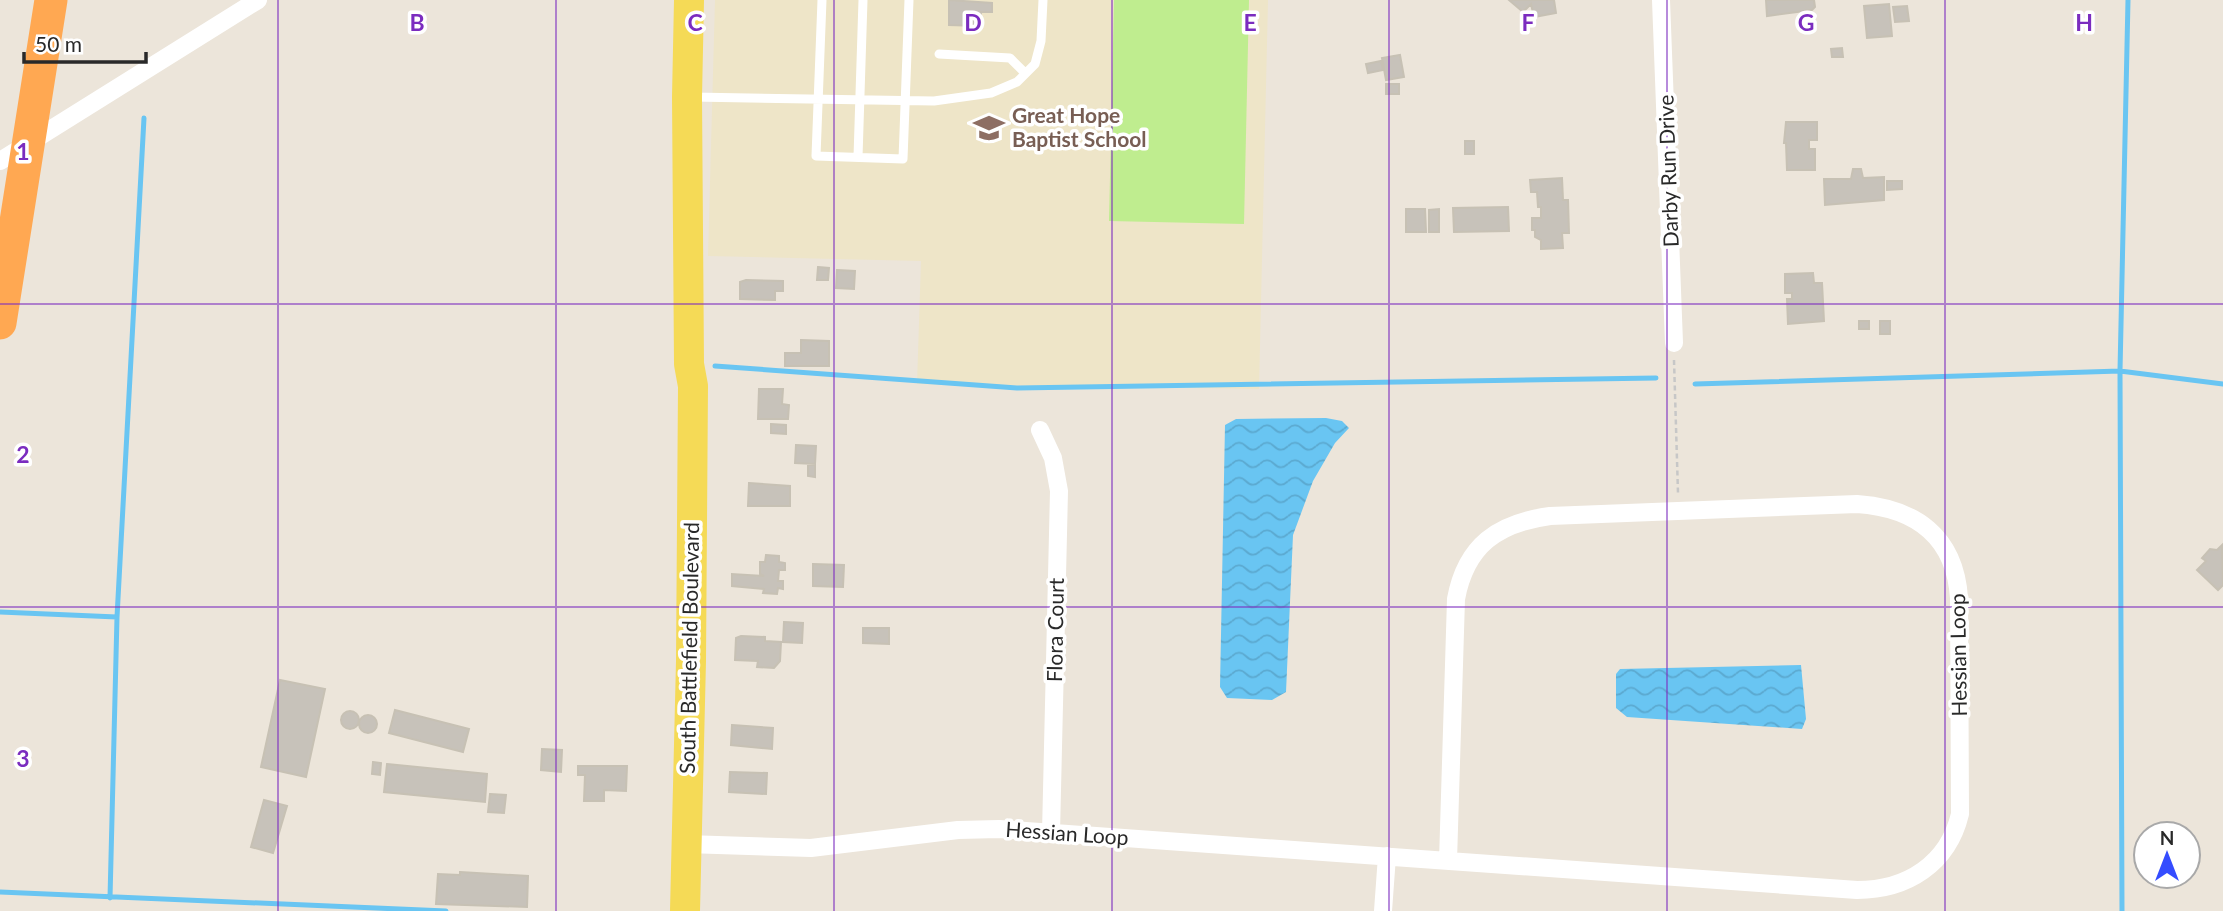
<svg xmlns="http://www.w3.org/2000/svg" width="2223" height="911" font-family="Lato,sans-serif">
  <style>
    .education { fill: #eee5c8 }
    .pitch { fill: #bfed8f }
    .water { fill: url(#water-waves) }
    .lines { fill: none; stroke-linecap: round; stroke-linejoin: round }
    .stream { stroke: #69c5f2; stroke-width: 5 }
    .building { fill: #c7c2ba; stroke: #c7c1b4; stroke-width: 2 }
    .path { stroke: #c7c7c7; stroke-width: 2.5; stroke-dasharray: 5 3.5; stroke-linecap: butt }
    .lane { stroke: #fff; stroke-width: 9 }
    .street { stroke: #fff; stroke-width: 18 }
    .primary { stroke: #f5da56; stroke-width: 30 }
    .highway { stroke: #ffa852; stroke-width: 33 }
    .grid { fill: none; stroke: #7b2cbf; stroke-width: 2; stroke-opacity: 0.55 }
    .labels { text-anchor: middle; stroke-width: 7; stroke-linejoin: round; paint-order: stroke }
    .education-label { font-size: 21px; font-weight: bold; fill: #785e54; stroke: #fff; text-anchor: start }
    .street-label { font-size: 21px; fill: #292929; stroke: #fff }
    .grid-label { font-size: 23px; text-anchor: middle; font-weight: bold; fill: #7b2cbf; stroke: #fff; stroke-width: 7; stroke-linejoin: round; paint-order: stroke }
  </style>
  <defs>
    <pattern id="water-waves" width="16" height="10" patternUnits="userSpaceOnUse" patternTransform="scale(1.75)"><rect width="16" height="10" fill="#69c5f2"/><path d="M0 5q4-4 8 0t8 0" fill="none" stroke="#5ba9d0"/></pattern>
  </defs>
  <rect width="100%" height="100%" fill="#ece5da"/>
  <path class="education" d="M 715,0 L 1268,0 L 1259,389 L 917,384 L 921,261 L 708,256 Z"/>
  <path class="pitch" d="M 1114,0 L 1249,0 L 1244,224 L 1109,221 Z"/>
  <path class="water" d="M 1326,418 L 1342,421 L 1349,428 L 1335,443 L 1313,481 L 1293,535 L 1286,692 L 1272,700 L 1227,698 L 1220,687 L 1225,425 L 1236,419 Z
    M 1801,665 L 1806,719 L 1802,729 L 1627,717 L 1616,708 L 1616,674 L 1620,669 Z"/>
  <g class="lines">
    <path class="stream" d="M 715,366 L 1017,388 L 1656,378
      M 1695,384 L 2120,371 L 2223,384
      M 0,612 L 117,617
      M 0,892 L 446,911
      M 110,898 L 117,617 L 144,118
      M 2122,911 L 2120,371 L 2128,0"/>
  </g>
  <path class="building" d="M 949,0 L 992,3 L 992,12 L 981,12 L 980,26 L 949,25 Z
    M 1509,0 L 1554,0 L 1556,13 L 1534,17 L 1531,4 L 1523,12 Z
    M 1766,0 L 1814,0 L 1815,7 L 1812,10 L 1767,16 Z
    M 1889,4 L 1892,36 L 1867,38 L 1864,6 Z
    M 1907,6 L 1909,21 L 1895,22 L 1893,7 Z
    M 1842,48 L 1843,57 L 1832,57 L 1831,49 Z
    M 1400,55 L 1404,77 L 1386,80 L 1382,58 Z
    M 1381,61 L 1383,70 L 1368,73 L 1366,64 Z
    M 1386,84 L 1399,84 L 1399,94 L 1386,94 Z
    M 1786,122 L 1817,122 L 1817,140 L 1809,140 L 1809,149 L 1815,149 L 1815,170 L 1787,170 L 1786,143 L 1784,143 Z
    M 1465,141 L 1474,141 L 1474,154 L 1465,154 Z
    M 1853,169 L 1861,169 L 1863,178 L 1884,177 L 1884,200 L 1825,205 L 1824,179 L 1851,179 Z
    M 1562,178 L 1563,200 L 1568,200 L 1569,233 L 1562,233 L 1563,248 L 1541,249 L 1541,240 L 1535,237 L 1535,230 L 1532,230 L 1532,218 L 1541,218 L 1541,207 L 1538,207 L 1537,192 L 1531,192 L 1530,180 Z
    M 1887,181 L 1902,181 L 1902,189 L 1887,190 Z
    M 1508,207 L 1509,231 L 1454,232 L 1453,208 Z
    M 1406,209 L 1425,209 L 1426,232 L 1406,232 Z
    M 1439,209 L 1439,232 L 1429,232 L 1429,210 Z
    M 818,267 L 829,268 L 828,280 L 817,280 Z
    M 837,270 L 855,271 L 854,289 L 836,288 Z
    M 1813,273 L 1814,283 L 1822,283 L 1824,321 L 1788,324 L 1787,299 L 1792,299 L 1792,293 L 1785,293 L 1785,274 Z
    M 746,280 L 783,281 L 783,291 L 775,291 L 775,300 L 740,299 L 740,282 Z
    M 1859,321 L 1869,321 L 1869,329 L 1859,329 Z
    M 1880,321 L 1890,321 L 1890,334 L 1880,334 Z
    M 801,340 L 829,341 L 829,366 L 785,366 L 785,353 L 801,353 Z
    M 759,389 L 783,389 L 782,404 L 789,405 L 788,419 L 758,419 Z
    M 771,424 L 786,425 L 786,434 L 771,433 Z
    M 796,445 L 816,446 L 815,464 L 795,463 Z
    M 808,465 L 815,465 L 815,477 L 808,476 Z
    M 749,483 L 790,486 L 790,506 L 748,506 Z
    M 2222,545 L 2223,585 L 2218,590 L 2197,570 L 2206,561 L 2202,558 L 2210,549 L 2217,550 Z
    M 766,555 L 779,556 L 779,562 L 785,563 L 785,570 L 779,570 L 778,581 L 783,581 L 783,589 L 778,588 L 777,594 L 763,593 L 764,589 L 732,586 L 732,574 L 764,576 L 760,574 L 760,562 L 765,562 Z
    M 813,564 L 844,565 L 843,587 L 813,586 Z
    M 784,622 L 803,623 L 802,643 L 783,642 Z
    M 863,628 L 889,628 L 889,644 L 863,643 Z
    M 741,636 L 765,637 L 765,641 L 781,642 L 780,661 L 774,668 L 757,667 L 758,661 L 735,660 L 736,638 Z
    M 280,680 L 325,689 L 306,777 L 261,767 Z
    M 395,710 L 469,729 L 463,752 L 389,733 Z
    M341 720a9 9 0 1 1 18 0a9 9 0 1 1-18 0Z
    M359 724a9 9 0 1 1 18 0a9 9 0 1 1-18 0Z
    M 732,725 L 773,728 L 772,749 L 731,745 Z
    M 542,749 L 562,750 L 561,772 L 541,770 Z
    M 373,762 L 381,763 L 380,775 L 372,774 Z
    M 387,764 L 487,774 L 485,802 L 384,792 Z
    M 578,766 L 627,766 L 626,791 L 604,790 L 604,801 L 584,801 L 585,775 L 578,775 Z
    M 730,772 L 767,773 L 766,794 L 729,792 Z
    M 490,794 L 506,795 L 504,813 L 488,812 Z
    M 264,800 L 287,806 L 273,853 L 251,847 Z
    M 460,872 L 528,876 L 527,907 L 436,904 L 438,874 L 460,875 Z"/>
  <g class="lines">
    <path class="path" d="M 1674,360 L 1678,493"/>
    <path class="lane" d="M 822,0 L 816,156 L 903,159 L 909,0
      M 939,54 L 1010,58 L 1025,73
      M 692,97 L 934,101 L 991,93 L 1017,82 L 1035,64 L 1041,41 L 1043,0
      M 858,157 L 863,0"/>
    <path class="street" d="M 1661,0 L 1674,343
      M 0,161 L 258,0
      M 1040,430 L 1053,458 L 1059,491 L 1051,833
      M 686,844 L 811,848 L 958,830 L 999,829 L 1857,890 C 1907,890 1948,864 1960,814 L 1959,598 C 1955,536 1915,508 1857,504 L 1550,516 C 1498,523 1466,545 1456,599 L 1448,861
      M 1383,911 L 1387,856"/>
    <path class="primary" d="M 685,911 L 691,661 L 693,386 L 689,364 L 687,97 L 689,0"/>
    <path class="highway" d="M 0,323 L 51,0"/>
  </g>
  <path class="grid" d="M 278,0 L 278,911M 556,0 L 556,911M 834,0 L 834,911M 1112,0 L 1112,911M 1389,0 L 1389,911M 1667,0 L 1667,911M 1945,0 L 1945,911M 0,304 L 2223,304M 0,607 L 2223,607"/>
  <defs>
    <symbol id="school-bare" viewBox="-9 -9 18 18"><path d="M0-5L7-2L0 1L-7-2ZM-4 1L0 2.5L4 1V4Q0 6-4 4Z" fill="#8d6e63" stroke="#fff" stroke-width="2.5" paint-order="stroke"/></symbol>
  </defs>
  <g fill-rule="evenodd">
    <use href="#school-bare" x="967" y="106" width="44" height="44"/>
  </g>
  <g class="labels">
    <g class="education-label">
      <text x="1012" y="123">Great Hope<tspan x="1012" dy="24">Baptist School</tspan></text>
    </g>
    <g class="street-label">
      <text transform="translate(1669 171) rotate(-92)" y="7">Darby Run Drive</text>
      <text transform="translate(1056 630) rotate(-89)" y="7">Flora Court</text>
      <text transform="translate(690 648) rotate(-89)" y="7">South Battlefield Boulevard</text>
      <text transform="translate(1959 655) rotate(-91)" y="7">Hessian Loop</text>
      <text transform="translate(1067 834) rotate(4)" y="7">Hessian Loop</text>
    </g>
  </g>
  <g class="grid-label">
    <text x="417" y="31">B</text>
    <text x="695" y="31">C</text>
    <text x="973" y="31">D</text>
    <text x="1250" y="31">E</text>
    <text x="1528" y="31">F</text>
    <text x="1806" y="31">G</text>
    <text x="2084" y="31">H</text>
    <text x="23" y="160">1</text>
    <text x="23" y="463">2</text>
    <text x="23" y="767">3</text>
  </g>
  <g transform="translate(2167 855)"><circle r="33" fill="#ffffff" stroke="#a9a9a9" stroke-width="2"/>
  <path d="M0-5L12 26L0 18L-12 26Z" fill="#344cff"/>
  <text y="-10" font-size="19" font-weight="bold" text-anchor="middle" fill="#292929">N</text>
  </g>
  <path d="M24 52v10h122v-10" fill="none" stroke="#292929" stroke-width="3.5"/>
  <text x="35" y="52" font-size="21" fill="#292929" stroke="#ffffff" stroke-width="5" paint-order="stroke">50 m</text>
</svg>
